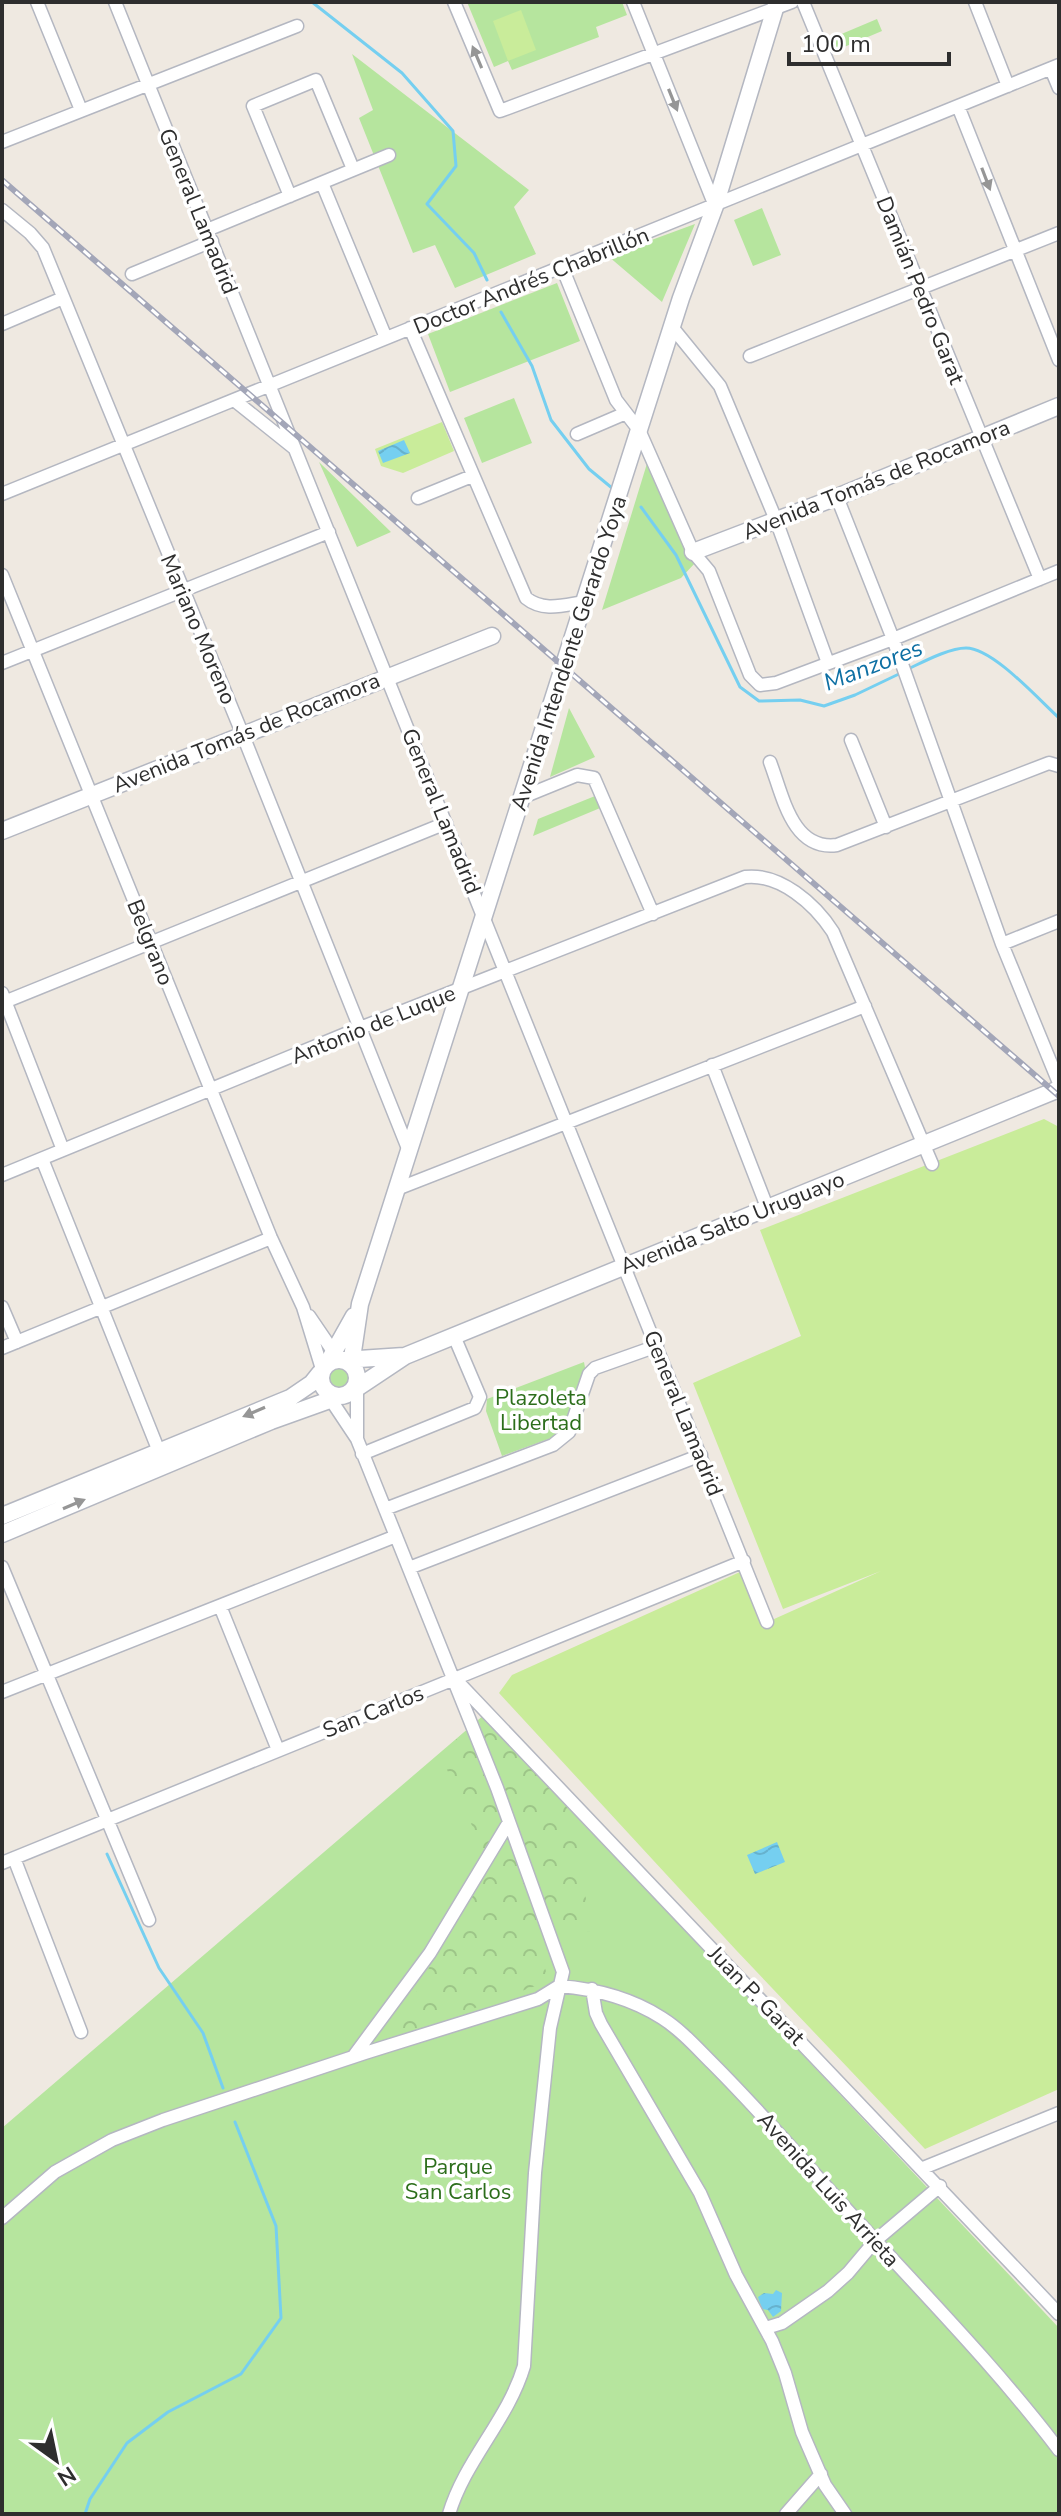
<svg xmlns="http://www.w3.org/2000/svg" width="1061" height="2516" font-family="'Nunito Sans',sans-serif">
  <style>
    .green { fill: #b6e59e }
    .forest { fill: url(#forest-crowns) }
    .pitch { fill: #c9ec9a }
    .water { fill: url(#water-waves) }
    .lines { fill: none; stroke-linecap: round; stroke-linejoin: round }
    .stream { stroke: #75cff0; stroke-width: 3 }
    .street-casing { stroke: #b4b7c1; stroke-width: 15 }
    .secondary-casing { stroke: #b4b7c1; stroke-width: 19 }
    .street { stroke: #fff; stroke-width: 12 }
    .secondary { stroke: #fff; stroke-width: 16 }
    .rail-casing { stroke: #a3a6b8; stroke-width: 6 }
    .rail { stroke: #fff; stroke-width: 3; stroke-dasharray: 9; stroke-linecap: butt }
    .oneway { fill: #969696 }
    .labels { text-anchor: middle; stroke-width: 7; stroke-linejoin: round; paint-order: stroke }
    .street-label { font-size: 22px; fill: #2e2e2e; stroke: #fff }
    .park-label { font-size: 22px; fill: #2c6e1b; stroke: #fff }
    .water-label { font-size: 24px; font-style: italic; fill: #0d6fa3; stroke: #fff }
  </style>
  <defs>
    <pattern id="forest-crowns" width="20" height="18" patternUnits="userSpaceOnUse" patternTransform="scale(2)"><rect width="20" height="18" fill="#b6e59e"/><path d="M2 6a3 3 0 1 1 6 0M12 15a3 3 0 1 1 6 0" fill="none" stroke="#9dc588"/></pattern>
    <pattern id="water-waves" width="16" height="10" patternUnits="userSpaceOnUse" patternTransform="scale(2)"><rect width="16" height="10" fill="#75cff0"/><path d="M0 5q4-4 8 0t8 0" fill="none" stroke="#66b2ce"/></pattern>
  </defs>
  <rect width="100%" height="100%" fill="#efe9e1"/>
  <path class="green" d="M 467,2 L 622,2 L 627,15 L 596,27 L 599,37 L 512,70 L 508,61 L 494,67 Z
    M 877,19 L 882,31 L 837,50 L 832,38 Z
    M 352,54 L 529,190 L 514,207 L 536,254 L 455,288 L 435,245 L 413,253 L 359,118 L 373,110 Z
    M 762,208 L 781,255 L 753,266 L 734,220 Z
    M 695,224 L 662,302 L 608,256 Z
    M 557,283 L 580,341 L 450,392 L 428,334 Z
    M 514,398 L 532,443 L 482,463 L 464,418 Z
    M 649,457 L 695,563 L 681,578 L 602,610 Z
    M 319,462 L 391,532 L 357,547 Z
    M 569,708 L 595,757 L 550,777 Z
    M 600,794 L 605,806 L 533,836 L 538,819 Z
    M 584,1362 L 586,1373 L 565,1433 L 502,1456 L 486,1411 L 487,1399 Z
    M325 1379a13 13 0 1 1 26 0a13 13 0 1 1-26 0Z
    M 484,1715 L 1059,2328 L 1059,2514 L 2,2514 L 2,2128 Z"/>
  <path class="forest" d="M 484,1715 L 572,1810 L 591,1931 L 534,1933 L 549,1981 L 393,2038 L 486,1857 L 440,1754 Z"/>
  <path class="pitch" d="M 521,10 L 536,50 L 508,61 L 493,21 Z
    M 442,422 L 454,451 L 403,473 L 381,466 L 375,449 Z
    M 1044,1119 L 1059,1127 L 1059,2089 L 925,2149 L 736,1950 L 499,1693 L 512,1675 L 740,1572 L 763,1624 L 881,1571 L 783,1609 L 693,1383 L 801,1336 L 760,1230 Z"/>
  <path class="water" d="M 404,440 L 410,453 L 383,463 L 378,451 Z
    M 777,1842 L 785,1862 L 755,1874 L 747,1855 Z
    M 776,2290 L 782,2293 L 781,2311 L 773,2317 L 768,2310 L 762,2309 L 758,2297 L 764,2293 L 773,2294 Z"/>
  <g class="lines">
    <path class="stream" d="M 312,2 L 402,73 L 453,131 L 456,166 L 427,204 L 474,253 L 487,280
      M 501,312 L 532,366 L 551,420 L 589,469 L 612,488
      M 641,507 L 676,555 L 740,687 L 759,701 L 800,700 L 824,706 L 855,695 L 901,673
      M 908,669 C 923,662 949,648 966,648 C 993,648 1039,700 1059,718
      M 107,1854 L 159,1968 L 203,2033 L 223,2088
      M 85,2514 L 90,2499 L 127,2443 L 168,2412 L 241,2374 L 281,2318 L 276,2226 L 235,2122"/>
    <defs>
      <path id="street" d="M 37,2 L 81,110
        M 115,2 L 767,1622
        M 454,2 L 500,111 L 792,2
        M 633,2 L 715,206
        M 803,2 L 1040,579
        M 975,2 L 1008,86
        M 1051,69 L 1059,88
        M 958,106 L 1059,360
        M 2,142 L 297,26
        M 322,183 L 386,338
        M 290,196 L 253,106 L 316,80 L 353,169
        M 2,210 L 30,233 L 43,248 L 242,733 L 409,1151
        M 207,230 L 389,155
        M 562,267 L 616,400 L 639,430 L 693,552 L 709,571 L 750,675 L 760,685 L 776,683 L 893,639 L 1059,571
        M 132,274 L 212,241
        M 2,324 L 63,298
        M 672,327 L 720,386 L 776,520 L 828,663
        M 410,328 L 526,598 C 543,612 564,605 584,602
        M 750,356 L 1059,233
        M 234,400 L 294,448
        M 577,434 L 626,413
        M 2,494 L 1059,65
        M 837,497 L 893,639 L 1002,944 L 1059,1083
        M 418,498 L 472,476
        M 2,575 L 271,1238 L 303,1307 L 322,1369
        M 2,663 L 329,532
        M 851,740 L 886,827
        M 770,762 C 783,796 792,851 837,845 L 1049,763 L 1059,766
        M 523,797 L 577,775 L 594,778 L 653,914
        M 1002,944 L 1059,921
        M 2,993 L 63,1150
        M 2,1003 L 446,823
        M 712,1065 L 767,1207
        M 42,1159 L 162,1459
        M 2,1175 L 360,1028 L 745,877 C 780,873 815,904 833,932 L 932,1164
        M 397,1189 L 865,1006
        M 2,1307 L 17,1342
        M 309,1316 L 337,1357
        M 2,1348 L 271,1238
        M 325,1391 L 357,1439 L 497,1788 L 563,1972 L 550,2028 L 535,2173 L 524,2366 C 508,2420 465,2460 449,2514
        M 357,1439 L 357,1383
        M 362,1454 L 475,1408 L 480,1397 L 454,1336
        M 385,1509 L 553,1445 L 569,1432 L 589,1374 L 595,1368 L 657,1346
        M 2,1567 L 149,1920
        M 409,1568 L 701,1455
        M 220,1606 L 278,1750
        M 456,1680 L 1059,2314
        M 2,1692 L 396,1536
        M 14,1858 L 81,2032
        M 2,1863 L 744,1561
        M 559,1986 C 596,1989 631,1998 662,2018 C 681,2030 696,2047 712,2063 C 753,2104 792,2148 831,2192 C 907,2277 989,2358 1059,2450
        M 592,1989 L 596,2013 L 601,2024 L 700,2193 L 736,2275 L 772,2341 L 785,2373 L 802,2432 L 825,2485 L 845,2514
        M 353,2057 L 430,1953 L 509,1822
        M 923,2168 L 1059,2113
        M 2,2218 L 55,2172 L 112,2140 L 163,2120 L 365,2053 L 538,1999 L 559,1986
        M 766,2328 L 782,2323 L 828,2291 L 848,2273 L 875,2241 L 940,2186
        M 786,2514 L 821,2474"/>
      <path id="secondary" d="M 693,552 L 837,497 L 1059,406
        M 2,831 L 492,636
        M321 1378a18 18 0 1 1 36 0a18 18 0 1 1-36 0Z
        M 344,1360 L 404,1356
        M 327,1364 L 354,1316
        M 351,1365 L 360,1304 L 681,298 L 715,206 L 777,2
        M 351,1392 L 405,1356 L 1059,1089
        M 2,1516 L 290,1398 L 312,1383 L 320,1373
        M 2,1534 L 271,1421 L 338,1397"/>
    </defs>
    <use href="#street" class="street-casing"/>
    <use href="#secondary" class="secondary-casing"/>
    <use href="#street" class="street"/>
    <use href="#secondary" class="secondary"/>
    <defs>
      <path id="rail" d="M 2,180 L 1059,1096"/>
    </defs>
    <use href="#rail" class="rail-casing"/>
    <use href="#rail" class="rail"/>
  </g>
  <defs><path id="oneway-solid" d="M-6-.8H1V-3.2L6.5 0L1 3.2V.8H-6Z" transform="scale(2)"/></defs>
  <g class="oneway">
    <use href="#oneway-solid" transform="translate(477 57) rotate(-113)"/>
    <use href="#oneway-solid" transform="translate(673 100) rotate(68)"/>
    <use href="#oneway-solid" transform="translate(986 179) rotate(69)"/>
    <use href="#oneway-solid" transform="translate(254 1412) rotate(157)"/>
    <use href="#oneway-solid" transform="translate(74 1504) rotate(-23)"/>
  </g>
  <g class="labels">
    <g class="street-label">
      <text transform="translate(199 211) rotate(68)" y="8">General Lamadrid</text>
      <text transform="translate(531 280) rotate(-22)" y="8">Doctor Andrés Chabrillón</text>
      <text transform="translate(921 290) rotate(68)" y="8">Damián Pedro Garat</text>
      <text transform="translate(876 479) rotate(-22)" y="8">Avenida Tomás de Rocamora</text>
      <text transform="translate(199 629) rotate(67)" y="8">Mariano Moreno</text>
      <text transform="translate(568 653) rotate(-72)" y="8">Avenida Intendente Gerardo Yoya</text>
      <text transform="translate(246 732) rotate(-22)" y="8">Avenida Tomás de Rocamora</text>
      <text transform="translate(442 811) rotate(68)" y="8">General Lamadrid</text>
      <text transform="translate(151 942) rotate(68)" y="8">Belgrano</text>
      <text transform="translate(373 1024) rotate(-22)" y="8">Antonio de Luque</text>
      <text transform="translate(732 1222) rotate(-22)" y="8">Avenida Salto Uruguayo</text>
      <text transform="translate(684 1413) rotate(68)" y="8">General Lamadrid</text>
      <text transform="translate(373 1711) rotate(-22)" y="8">San Carlos</text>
      <text transform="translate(757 1995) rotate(46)" y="8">Juan P. Garat</text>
      <text transform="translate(829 2189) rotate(48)" y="8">Avenida Luis Arrieta</text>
    </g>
    <g class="park-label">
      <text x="541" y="1405">Plazoleta<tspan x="541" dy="25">Libertad</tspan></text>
      <text x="458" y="2174">Parque<tspan x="458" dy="25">San Carlos</tspan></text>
    </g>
    <g class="water-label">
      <text transform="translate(873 665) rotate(-21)" y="8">Manzores</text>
    </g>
  </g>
  <rect width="1061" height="2516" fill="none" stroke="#2e2e2e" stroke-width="8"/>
  <g transform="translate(56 2460) rotate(147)" stroke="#ffffff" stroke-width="6" paint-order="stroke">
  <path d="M0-6L14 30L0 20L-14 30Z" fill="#2e2e2e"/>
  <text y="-12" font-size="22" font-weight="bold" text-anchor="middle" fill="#2e2e2e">N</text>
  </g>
  <path d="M789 52v12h160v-12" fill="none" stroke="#2e2e2e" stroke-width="4"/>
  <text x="801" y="52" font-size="24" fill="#2e2e2e" stroke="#ffffff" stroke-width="6" paint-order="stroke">100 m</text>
</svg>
